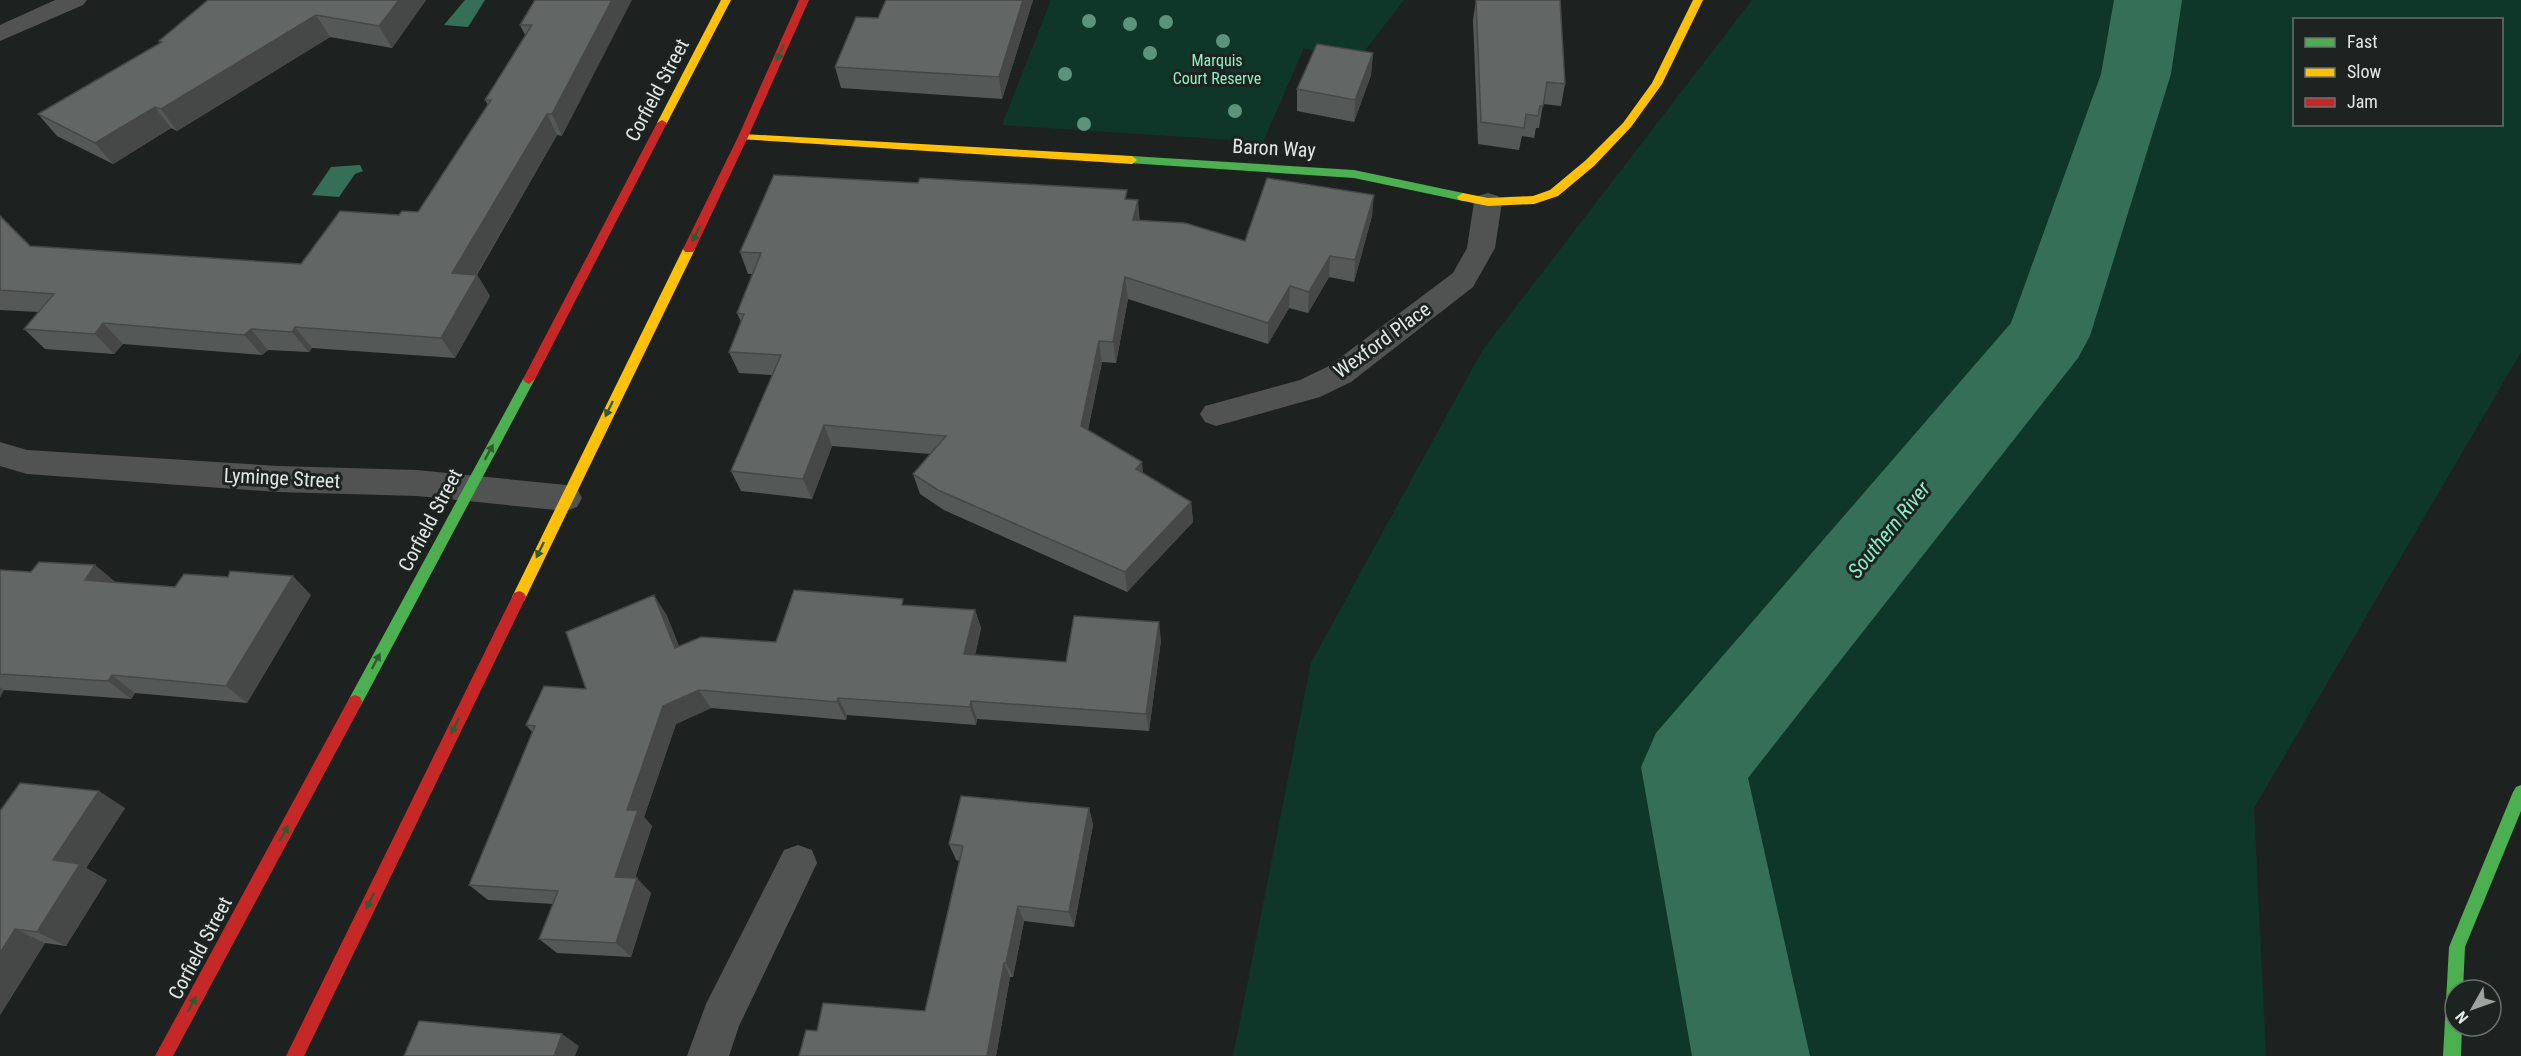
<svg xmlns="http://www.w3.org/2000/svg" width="2521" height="1056" font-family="'Roboto Condensed',sans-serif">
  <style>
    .green { fill: #0f3729; fill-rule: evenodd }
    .water { fill: #356f58 }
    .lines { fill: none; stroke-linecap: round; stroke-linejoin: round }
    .river { fill: #356f58; fill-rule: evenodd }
    .street { fill: #505352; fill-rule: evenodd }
    .fast { fill: #4caf50; fill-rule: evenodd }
    .slow { fill: #ffc107; fill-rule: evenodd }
    .jam { fill: #c62828; fill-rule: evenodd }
    .tree { fill: #5c937c }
    .wall { fill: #545957 }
    .shaded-wall { fill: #454847 }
    .building { fill: #626765; stroke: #454847; stroke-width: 1.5 }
    .oneway { fill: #2f5b33 }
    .labels { text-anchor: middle; stroke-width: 6; stroke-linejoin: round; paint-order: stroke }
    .far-park-label { font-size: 16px; fill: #90f0c7; stroke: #1c2320 }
    .street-label { font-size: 20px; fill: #e3e8e5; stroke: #1c2320 }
    .water-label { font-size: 21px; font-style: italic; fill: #8deec5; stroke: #1c2320 }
  </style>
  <rect width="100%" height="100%" fill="#1d2220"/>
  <path class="green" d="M 1051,0 L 1404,0 L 1356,62 L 1304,48 L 1263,142 L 1002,125 Z
    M 1752,0 L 2521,0 L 2521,352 L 2254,808 L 2266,1056 L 1233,1056 L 1311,663 L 1482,351 ZM 2294,20 L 2502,20 L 2502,124 L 2294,124 Z"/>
  <path class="water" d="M 465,0 L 485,0 L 468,27 L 444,25 Z
    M 360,165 L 363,171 L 355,174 L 339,197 L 312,195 L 331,167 Z"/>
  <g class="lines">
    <path class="river" d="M 2114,0 L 2182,0 L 2171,74 L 2090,336 L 2078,358 L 1748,778 L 1810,1056 L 1692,1056 L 1641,767 L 1656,733 L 2011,323 L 2101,74 Z"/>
    <path class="street" d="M 55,0 L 87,0 L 83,5 L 0,41 L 0,25 Z
      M 1488,193 L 1498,196 L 1502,202 L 1495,248 L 1473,287 L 1351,382 L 1320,397 L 1216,426 L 1205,422 L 1200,414 L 1205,406 L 1300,380 L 1329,366 L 1453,273 L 1467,248 L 1474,202 L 1478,196 Z
      M 0,442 L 27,450 L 278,466 L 417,470 L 566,485 L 577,489 L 582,498 L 577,507 L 566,511 L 417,496 L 278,492 L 27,474 L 0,466 Z
      M 798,845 L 812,850 L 817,863 L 739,1026 L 729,1056 L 687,1056 L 706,1004 L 784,850 Z"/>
    <path class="fast" d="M 1132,156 L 1354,170 L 1463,193 L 1469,197 L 1463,201 L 1354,178 L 1128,163 L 1128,157 Z
      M 529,374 L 535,379 L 360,707 L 355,709 L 350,707 L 348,702 L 350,697 L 523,379 Z
      M 2521,785 L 2521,811 L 2465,947 L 2463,990 L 2455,990 L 2455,1026 L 2462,1026 L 2461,1056 L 2443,1056 L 2449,947 L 2513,792 L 2516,787 Z"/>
    <path class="slow" d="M 721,0 L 731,0 L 667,123 L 666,125 L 658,125 L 657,123 Z
      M 1693,0 L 1703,0 L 1662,84 L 1631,127 L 1594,166 L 1558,196 L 1534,204 L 1488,206 L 1459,200 L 1457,197 L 1463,193 L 1488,198 L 1533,196 L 1550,190 L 1586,160 L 1623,123 L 1652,83 Z
      M 743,134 L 1132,156 L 1137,160 L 1132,164 L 739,139 L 739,135 Z
      M 689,245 L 695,249 L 526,597 L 524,601 L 519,603 L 514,601 L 512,597 L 683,249 Z"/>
    <path class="jam" d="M 799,0 L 809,0 L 748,137 L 695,249 L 693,252 L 685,252 L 683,249 L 738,137 Z
      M 662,120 L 667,123 L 535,379 L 529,384 L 525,382 L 523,379 L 657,123 Z
      M 519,591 L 524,593 L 526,597 L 304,1056 L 286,1056 L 514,593 Z
      M 355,695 L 360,697 L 362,702 L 360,707 L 173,1056 L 155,1056 L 350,697 Z"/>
  </g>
  <g class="tree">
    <circle cx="1089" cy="21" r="7"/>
    <circle cx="1166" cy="22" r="7"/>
    <circle cx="1130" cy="24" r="7"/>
    <circle cx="1223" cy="41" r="7"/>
    <circle cx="1150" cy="53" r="7"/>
    <circle cx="1065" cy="74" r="7"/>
    <circle cx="1235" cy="111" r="7"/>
    <circle cx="1084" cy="124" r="7"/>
  </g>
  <path class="wall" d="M 208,0 L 426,0 L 392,48 L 330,37 L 177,131 L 171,128 L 113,164 L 57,136 L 38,114 L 161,43 L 159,41 Z
    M 535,0 L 562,136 L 557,135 L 477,275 L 490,296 L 455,358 L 312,348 L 309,352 L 268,350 L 262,355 L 123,344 L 114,354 L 45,349 L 24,329 L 39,312 L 0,310 L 0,216 L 30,246 L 301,264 L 399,215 L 418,212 L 488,105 L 485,100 L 525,35 L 520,25 Z
    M 1033,0 L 1002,99 L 841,88 L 835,67 L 878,18 Z
    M 1476,0 L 1565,84 L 1561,106 L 1543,104 L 1539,128 L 1536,128 L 1534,138 L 1522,136 L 1519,150 L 1478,144 L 1473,20 Z
    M 1373,53 L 1371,75 L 1354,122 L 1297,111 L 1297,89 Z
    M 1128,199 L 1140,220 L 1245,241 L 1372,216 L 1354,282 L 1329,277 L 1308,313 L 1289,308 L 1268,344 L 1128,299 L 1116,363 L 1102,362 L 1088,430 L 1143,473 L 1191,502 L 1193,522 L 1127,592 L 944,510 L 920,494 L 913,474 L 930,454 L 832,446 L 812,499 L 741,491 L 731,471 L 772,375 L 739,373 L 729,352 L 741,322 L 737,313 L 753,274 L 748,274 L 740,252 Z
    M 0,570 L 116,583 L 311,595 L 247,703 L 135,693 L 131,699 L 4,690 L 0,697 Z
    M 905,605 L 975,610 L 981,628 L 975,655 L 1066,662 L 1161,640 L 1149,731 L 977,719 L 976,725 L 847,715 L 846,720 L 711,708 L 676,724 L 644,817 L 652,826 L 635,878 L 651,893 L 631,957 L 557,953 L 539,939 L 553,904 L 488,900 L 469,885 L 532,732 L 526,725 L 586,689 L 666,614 L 679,646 L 776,642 Z
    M 125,808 L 86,868 L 107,880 L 66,946 L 45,943 L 0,1015 L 0,811 Z
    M 1089,808 L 1093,825 L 1074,927 L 1024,921 L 1013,977 L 1010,977 L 996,1056 L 925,1011 L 960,861 L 956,860 L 949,844 Z"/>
  <path class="shaded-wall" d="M 399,0 L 426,0 L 392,48 L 379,26 Z
    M 612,0 L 632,0 L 562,136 L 552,114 Z
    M 1023,0 L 1033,0 L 1002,99 L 999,77 Z
    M 316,15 L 330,37 L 177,131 L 161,109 Z
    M 1373,53 L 1371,75 L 1354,122 L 1355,100 Z
    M 155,107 L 171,128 L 113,164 L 95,143 Z
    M 547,114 L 557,135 L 465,294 L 452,273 Z
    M 1374,195 L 1372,216 L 1354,282 L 1355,260 Z
    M 1138,200 L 1140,222 L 1133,220 Z
    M 1330,256 L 1329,277 L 1308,313 L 1309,292 Z
    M 477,275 L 490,296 L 455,358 L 441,338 Z
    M 1125,277 L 1128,299 L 1116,363 L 1113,342 Z
    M 1290,286 L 1289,308 L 1268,344 L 1268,323 Z
    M 103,323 L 123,344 L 114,354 L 95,334 Z
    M 295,327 L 312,348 L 309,352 L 292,332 Z
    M 251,329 L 268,350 L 262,355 L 244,335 Z
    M 1099,341 L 1102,362 L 1084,447 L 1081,426 Z
    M 824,425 L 832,446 L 812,499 L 803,479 Z
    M 1142,462 L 1144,483 L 1136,469 Z
    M 1191,502 L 1193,522 L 1127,592 L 1125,572 Z
    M 95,565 L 118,584 L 85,580 Z
    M 293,576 L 311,595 L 247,703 L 226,686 Z
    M 654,595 L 666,614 L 687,666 L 675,648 Z
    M 975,610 L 981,628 L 971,673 L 964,654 Z
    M 1159,622 L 1161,640 L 1149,731 L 1146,714 Z
    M 112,675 L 135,693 L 131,699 L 108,681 Z
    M 0,687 L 4,690 L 0,697 Z
    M 699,690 L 711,708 L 676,724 L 644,817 L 652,826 L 630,892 L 615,877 L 627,810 L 663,706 Z
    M 838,698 L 847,715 L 846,720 L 837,702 Z
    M 971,701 L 977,719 L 976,725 L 970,707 Z
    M 99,791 L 125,808 L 86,868 L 107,880 L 66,946 L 37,932 L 53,860 Z
    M 1089,808 L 1093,825 L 1074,927 L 1069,912 Z
    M 637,878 L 651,893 L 631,957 L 616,943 Z
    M 1018,906 L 1024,921 L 1013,977 L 1006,963 Z
    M 15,929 L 45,943 L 0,1015 L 0,953 Z
    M 1004,963 L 1010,977 L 996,1056 L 987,1056 Z
    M 562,1034 L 579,1046 L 575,1056 L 554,1056 Z"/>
  <path class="building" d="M 208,0 L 399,0 L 379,26 L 316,15 L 161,109 L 155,107 L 95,143 L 38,114 L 162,42 L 159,41 Z
    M 535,0 L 612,0 L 552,114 L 547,114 L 452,273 L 477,275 L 441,338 L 295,327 L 292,332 L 251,329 L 244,335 L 103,323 L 95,334 L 24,329 L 54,294 L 0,290 L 0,216 L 30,246 L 301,264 L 340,211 L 399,215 L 402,211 L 418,212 L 491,100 L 485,100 L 532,25 L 520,25 Z
    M 886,0 L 1023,0 L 999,77 L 835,67 L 856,17 L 878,18 Z
    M 1476,0 L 1560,0 L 1565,84 L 1547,82 L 1543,106 L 1540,106 L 1538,116 L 1526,114 L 1524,128 L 1481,122 Z
    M 1317,44 L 1373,53 L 1355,100 L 1297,89 Z
    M 774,175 L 918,183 L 920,178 L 1127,190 L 1125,199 L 1138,200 L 1133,220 L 1185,223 L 1245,241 L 1267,178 L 1374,195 L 1355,260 L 1330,256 L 1309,292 L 1290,286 L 1268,323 L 1125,277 L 1113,342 L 1099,341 L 1081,426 L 1142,462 L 1136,469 L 1191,502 L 1125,572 L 938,490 L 913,474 L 946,436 L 824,425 L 803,479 L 731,471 L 781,355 L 729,352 L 744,314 L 737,313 L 761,253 L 740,252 Z
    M 39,562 L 95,565 L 85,580 L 175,587 L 184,574 L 228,577 L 230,571 L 293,576 L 226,686 L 112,675 L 108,681 L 0,674 L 0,570 L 31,572 Z
    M 794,590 L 903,599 L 902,605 L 975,610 L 964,654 L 1066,662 L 1074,616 L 1159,622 L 1146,714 L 971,701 L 970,707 L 838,698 L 837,702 L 699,690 L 663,706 L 627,810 L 638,810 L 615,877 L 637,878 L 616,943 L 539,939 L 558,891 L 469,885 L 535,726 L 526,725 L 544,686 L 586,689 L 566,632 L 654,595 L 675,648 L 701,637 L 776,642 Z
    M 20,783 L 99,791 L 53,860 L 80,864 L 37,932 L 15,929 L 0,953 L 0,811 Z
    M 961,796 L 1089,808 L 1069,912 L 1018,906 L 1006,963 L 1004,963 L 987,1056 L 799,1056 L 806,1030 L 817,1031 L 823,1003 L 925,1011 L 963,846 L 949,844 Z
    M 419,1021 L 562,1034 L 554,1056 L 404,1056 Z"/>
  <defs><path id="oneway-solid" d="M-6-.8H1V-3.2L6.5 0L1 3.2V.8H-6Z" transform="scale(1.5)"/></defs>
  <g class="oneway">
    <use href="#oneway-solid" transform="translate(780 53) rotate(114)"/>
    <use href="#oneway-solid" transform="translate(696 234) rotate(116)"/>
    <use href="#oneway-solid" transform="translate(609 409) rotate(116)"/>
    <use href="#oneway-solid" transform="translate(489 452) rotate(-61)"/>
    <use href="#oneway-solid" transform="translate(540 550) rotate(116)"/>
    <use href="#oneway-solid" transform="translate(376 661) rotate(-62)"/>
    <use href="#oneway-solid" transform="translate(455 726) rotate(116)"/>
    <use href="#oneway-solid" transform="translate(284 833) rotate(-62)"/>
    <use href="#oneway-solid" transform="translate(370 901) rotate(116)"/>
    <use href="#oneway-solid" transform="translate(192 1004) rotate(-62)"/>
  </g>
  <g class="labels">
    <g class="far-park-label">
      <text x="1217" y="66">Marquis<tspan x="1217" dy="18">Court Reserve</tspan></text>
    </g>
    <g class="street-label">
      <text transform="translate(657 90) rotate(-62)" y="7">Corfield Street</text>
      <text transform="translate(1274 148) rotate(3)" y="7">Baron Way</text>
      <text transform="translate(1382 340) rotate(-36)" y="7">Wexford Place</text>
      <text transform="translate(282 478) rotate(3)" y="7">Lyminge Street</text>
      <text transform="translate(430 520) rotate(-62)" y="7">Corfield Street</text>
      <text transform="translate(200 948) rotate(-62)" y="7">Corfield Street</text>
    </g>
    <g class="water-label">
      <text transform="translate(1889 530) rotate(-51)" y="7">Southern River</text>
    </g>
  </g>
  <rect x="2293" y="18" width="210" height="108" fill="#1c2320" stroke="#6c726f" stroke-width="1.5"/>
  <rect x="2305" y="38" width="30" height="9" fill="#4caf50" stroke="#6c726f" stroke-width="1.5"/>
  <text x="2347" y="48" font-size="18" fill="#e3e8e5">Fast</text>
  <rect x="2305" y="68" width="30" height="9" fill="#ffc107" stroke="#6c726f" stroke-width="1.5"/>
  <text x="2347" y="78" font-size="18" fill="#e3e8e5">Slow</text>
  <rect x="2305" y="98" width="30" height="9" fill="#c62828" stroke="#6c726f" stroke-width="1.5"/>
  <text x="2347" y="108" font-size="18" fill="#e3e8e5">Jam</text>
  <g transform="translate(2473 1008) rotate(230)"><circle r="28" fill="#1c2320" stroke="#6c726f" stroke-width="1.5"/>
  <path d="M0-4.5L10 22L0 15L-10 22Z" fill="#9ea3a0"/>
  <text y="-9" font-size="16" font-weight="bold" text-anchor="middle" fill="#e3e8e5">N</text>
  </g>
</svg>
